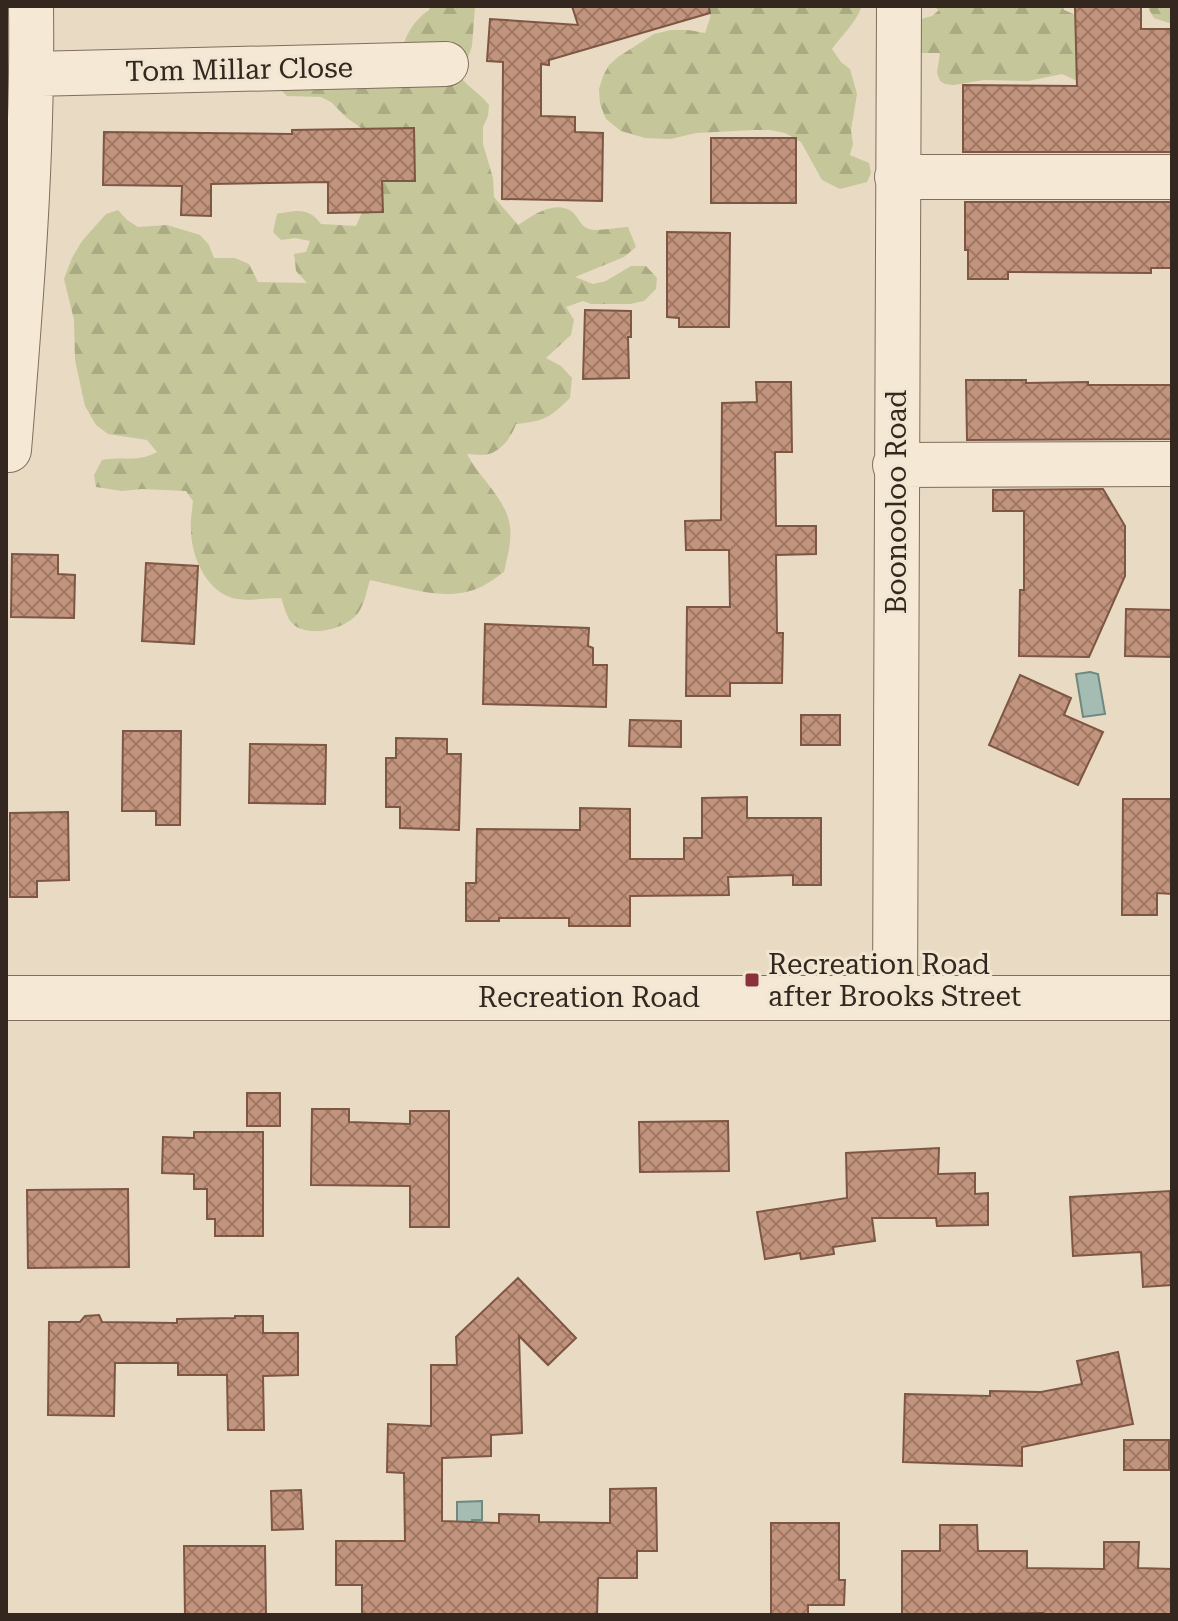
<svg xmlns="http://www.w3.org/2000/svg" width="1178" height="1621" font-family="'Roboto Serif',serif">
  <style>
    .forest { fill: url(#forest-firs) }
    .water { fill: #a5bcb3; stroke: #6d8980; stroke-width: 2 }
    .building { fill: url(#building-cross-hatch); stroke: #7e5644; stroke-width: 2 }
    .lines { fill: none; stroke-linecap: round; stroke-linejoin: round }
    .minor-casing { stroke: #816d5c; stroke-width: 46 }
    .minor { stroke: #f5e9d6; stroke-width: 44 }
    .poi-dot { fill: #8a323b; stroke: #f1e6d2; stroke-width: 3 }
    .labels { text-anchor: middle; stroke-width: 6; stroke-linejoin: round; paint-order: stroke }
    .street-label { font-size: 28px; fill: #33271f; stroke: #f1e6d2 }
    .poi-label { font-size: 28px; fill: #33271f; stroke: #f1e6d2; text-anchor: start }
  </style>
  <defs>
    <pattern id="forest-firs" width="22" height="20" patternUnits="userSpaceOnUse" patternTransform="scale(2)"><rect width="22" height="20" fill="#c5c699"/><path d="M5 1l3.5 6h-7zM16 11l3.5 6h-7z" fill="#aaaa83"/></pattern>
    <pattern id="building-cross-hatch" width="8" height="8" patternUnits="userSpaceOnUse" patternTransform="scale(2)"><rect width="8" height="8" fill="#c3947d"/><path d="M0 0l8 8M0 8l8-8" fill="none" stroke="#9f7966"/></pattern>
  </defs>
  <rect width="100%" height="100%" fill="#e9dac4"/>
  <path class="forest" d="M 430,6 L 475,6 L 472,46 L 461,78 C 470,88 480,94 489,105 L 488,116 L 483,127 L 483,144 L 493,178 L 494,197 L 518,225 C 533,215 554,200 571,211 C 578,216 580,226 589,229 C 597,232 618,227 628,227 L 636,247 L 624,257 L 575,277 L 593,284 L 606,281 L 631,266 L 646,266 L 657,278 L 656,289 L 644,301 L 630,304 L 591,304 L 583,301 L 566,307 L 574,320 L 571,335 L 546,358 L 561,366 L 572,378 L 570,398 C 550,418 544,421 516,424 C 512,436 502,450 489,454 C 483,456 474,454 467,454 C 479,478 507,499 510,527 C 512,541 507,558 504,572 C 497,577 490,582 483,586 C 447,604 407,587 370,580 C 367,590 365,601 360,610 C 350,629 306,640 291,622 C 286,616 284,605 281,598 C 267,598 251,601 237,599 C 208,594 192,559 191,532 C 190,522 192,511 193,501 L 186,491 L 142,489 L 122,491 L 96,487 L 94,475 L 102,460 C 125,456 137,463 157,452 L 147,440 L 108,434 L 96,425 L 85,406 L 75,360 L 74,320 L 64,279 L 72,258 L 82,241 L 106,214 L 118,210 L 127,220 L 138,227 L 167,225 L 200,235 L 209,245 L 214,258 L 235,258 L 249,264 L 258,282 L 307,283 L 296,271 L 294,254 L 306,252 L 310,241 L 295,238 L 281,240 L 273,232 L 277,214 C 296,210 309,207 321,224 L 356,226 L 371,191 L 392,175 L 377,139 L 347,118 L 331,102 L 321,97 L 287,96 L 280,89 L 400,55 C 405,36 413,21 429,10 Z
    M 711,6 L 862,6 C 855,24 843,34 832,49 L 841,62 L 850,69 L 857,94 L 851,130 L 853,144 L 850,155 L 869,163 L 871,173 L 867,182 L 840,189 L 822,180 L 801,142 L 785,133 L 770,130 L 754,130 L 696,133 L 671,139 L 645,138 L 621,131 L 606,119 L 600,104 L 599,89 L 603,76 L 609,65 L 618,57 L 654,34 L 671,30 L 688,30 L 705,33 L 710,18 Z
    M 934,6 L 1062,6 L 1064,10 L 1078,16 L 1089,80 L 1075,80 L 1062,74 L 1028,81 L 984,80 L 954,85 L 945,84 L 940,81 L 937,73 L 940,53 L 920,53 L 914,21 L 932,16 L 939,10 Z
    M 1147,6 L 1172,6 L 1172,24 L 1154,18 Z"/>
  <path class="water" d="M 1090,672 L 1098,674 L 1105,714 L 1083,717 L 1076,674 Z
    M 482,1501 L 482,1520 L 472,1520 L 472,1552 L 457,1552 L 457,1502 Z"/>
  <path class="building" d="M 572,6 L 709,6 L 710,13 L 549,60 L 549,65 L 541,64 L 541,116 L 575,117 L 575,132 L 603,133 L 602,201 L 502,199 L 503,62 L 487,61 L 490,19 L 578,25 Z
    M 1075,6 L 1141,6 L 1141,29 L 1172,29 L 1172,152 L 963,152 L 963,85 L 1077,86 Z
    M 414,128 L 415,181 L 382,181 L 383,212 L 328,213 L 328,182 L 211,184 L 211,216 L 181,215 L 182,186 L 103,185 L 104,132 L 292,134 L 292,130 Z
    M 711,138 L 796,138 L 796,203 L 711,203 Z
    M 965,202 L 1172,202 L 1172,268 L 1151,268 L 1151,273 L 1008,272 L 1008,279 L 968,279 L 968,250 L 965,250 Z
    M 667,232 L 730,233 L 729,327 L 679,327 L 679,318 L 667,317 Z
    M 585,310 L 631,311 L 631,337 L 628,337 L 629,378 L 583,379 Z
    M 966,380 L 1026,380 L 1026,383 L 1088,382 L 1088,385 L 1172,385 L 1172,439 L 967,440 Z
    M 756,382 L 791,382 L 792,452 L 775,452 L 776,526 L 816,526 L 816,554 L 776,555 L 777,633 L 783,633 L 782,683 L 730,683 L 730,696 L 686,696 L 687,607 L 730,607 L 729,550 L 686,550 L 685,521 L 721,520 L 722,403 L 757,402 Z
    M 1103,489 L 1125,526 L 1125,576 L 1089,657 L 1019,656 L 1020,590 L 1024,590 L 1024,511 L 993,511 L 993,490 Z
    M 12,554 L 58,555 L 58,574 L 75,575 L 74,618 L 11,617 Z
    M 146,563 L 198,566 L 194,644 L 142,641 Z
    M 1126,609 L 1172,610 L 1172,657 L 1125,656 Z
    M 485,624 L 589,628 L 588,646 L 593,648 L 593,665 L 607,665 L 606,707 L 483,704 Z
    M 1020,675 L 1071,698 L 1064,715 L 1103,732 L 1078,785 L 989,745 Z
    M 801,715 L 840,715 L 840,745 L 801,745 Z
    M 630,720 L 681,721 L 681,747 L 629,746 Z
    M 123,731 L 181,731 L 180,825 L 156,825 L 156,811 L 122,811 Z
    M 396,738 L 447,739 L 447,754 L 461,754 L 459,830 L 400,828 L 400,807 L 386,807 L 386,758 L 396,758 Z
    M 250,744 L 326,745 L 325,804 L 249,803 Z
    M 747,797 L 747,818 L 821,818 L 821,885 L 793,885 L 793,875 L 728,877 L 729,895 L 630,896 L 630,926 L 569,926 L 569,918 L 499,918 L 499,921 L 466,921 L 466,883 L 476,883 L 477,829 L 580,830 L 580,808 L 630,809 L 630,859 L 684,859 L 684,838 L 702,838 L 702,798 Z
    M 1123,799 L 1172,799 L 1172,894 L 1157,893 L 1157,915 L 1122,915 Z
    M 68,812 L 69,880 L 37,881 L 37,897 L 10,897 L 10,813 Z
    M 247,1093 L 280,1093 L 280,1126 L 247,1126 Z
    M 312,1109 L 349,1109 L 349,1122 L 410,1124 L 410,1111 L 449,1111 L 449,1227 L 410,1227 L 410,1186 L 311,1185 Z
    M 728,1121 L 729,1171 L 640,1172 L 639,1122 Z
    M 194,1132 L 263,1132 L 263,1236 L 215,1236 L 215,1219 L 207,1219 L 207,1189 L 194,1189 L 194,1174 L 162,1173 L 163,1137 L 194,1138 Z
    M 939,1148 L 938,1174 L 975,1173 L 975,1194 L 988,1193 L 988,1225 L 937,1226 L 936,1218 L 872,1218 L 875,1241 L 833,1247 L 834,1254 L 801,1259 L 800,1253 L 765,1259 L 757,1212 L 847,1198 L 846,1153 Z
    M 128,1189 L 129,1267 L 28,1268 L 27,1190 Z
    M 1170,1191 L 1172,1285 L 1143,1287 L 1141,1252 L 1073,1256 L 1070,1197 Z
    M 518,1278 L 576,1338 L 548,1365 L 519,1336 L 522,1433 L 491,1435 L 491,1456 L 442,1458 L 442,1521 L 499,1523 L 499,1514 L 539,1515 L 539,1522 L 610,1523 L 610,1489 L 656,1488 L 657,1551 L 637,1551 L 637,1578 L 598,1578 L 597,1615 L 362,1615 L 362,1585 L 336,1585 L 336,1541 L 405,1541 L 404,1473 L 387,1472 L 388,1424 L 431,1426 L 431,1365 L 457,1365 L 456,1337 Z
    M 99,1315 L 102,1322 L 177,1323 L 177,1319 L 235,1318 L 235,1316 L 263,1316 L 263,1333 L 298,1333 L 298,1375 L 263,1376 L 264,1430 L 228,1430 L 227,1375 L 178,1375 L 178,1363 L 115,1363 L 114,1416 L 48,1415 L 49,1322 L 80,1322 L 85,1316 Z
    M 1118,1352 L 1133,1424 L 1022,1447 L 1022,1466 L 903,1462 L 905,1394 L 990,1396 L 990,1391 L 1041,1392 L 1082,1384 L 1077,1361 Z
    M 1124,1440 L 1169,1440 L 1169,1470 L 1124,1470 Z
    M 301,1490 L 303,1529 L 272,1530 L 271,1491 Z
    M 771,1523 L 839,1523 L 839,1580 L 845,1580 L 844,1605 L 808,1605 L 808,1615 L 771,1615 Z
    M 940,1525 L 977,1525 L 978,1551 L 1027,1551 L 1027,1568 L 1104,1569 L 1104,1542 L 1139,1542 L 1138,1568 L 1172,1569 L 1172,1615 L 1043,1615 L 1043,1613 L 902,1615 L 902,1551 L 940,1551 Z
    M 184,1546 L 265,1546 L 266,1615 L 185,1615 Z"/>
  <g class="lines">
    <defs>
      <path id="minor" d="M 32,74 L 446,64
        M 897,177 L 1172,177
        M 9,450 C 21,302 33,155 31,6
        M 895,465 L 1172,464
        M 895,997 L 899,6
        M 6,998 L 1172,998"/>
    </defs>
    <use href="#minor" class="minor-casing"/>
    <use href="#minor" class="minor"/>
  </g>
  <rect class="poi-dot" x="744" y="972" width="16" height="16" rx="4"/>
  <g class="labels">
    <g class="street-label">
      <text transform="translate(239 69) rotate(-1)" y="10">Tom Millar Close</text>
      <text transform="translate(896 502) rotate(-90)" y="10">Boonooloo Road</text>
      <text x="589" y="1007">Recreation Road</text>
    </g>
    <g class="poi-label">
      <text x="768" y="974">Recreation Road<tspan x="768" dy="32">after Brooks Street</tspan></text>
    </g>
  </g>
  <rect width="1178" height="1621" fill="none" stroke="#33271f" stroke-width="16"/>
</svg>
